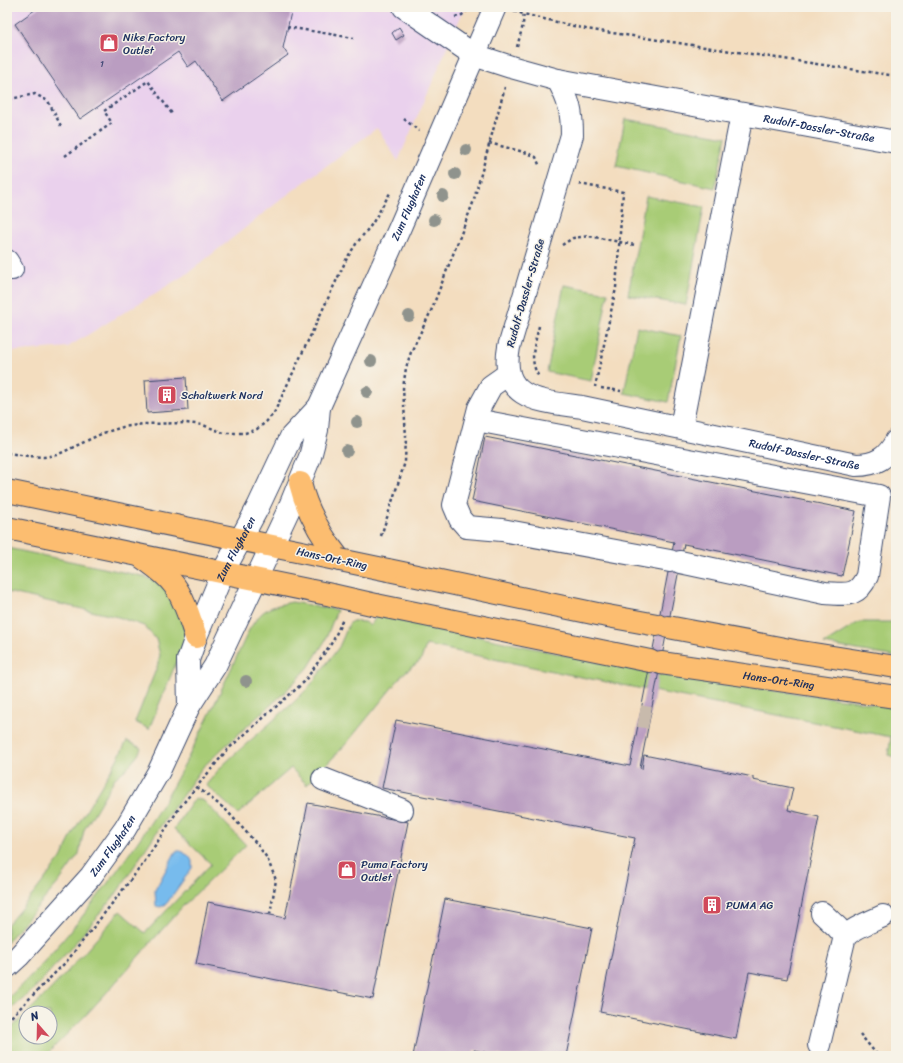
<svg xmlns="http://www.w3.org/2000/svg" width="903" height="1063" font-family="Sriracha,sans-serif">
  <style>
    .built { fill: #ead1ed }
    .green { fill: #a8cc76; stroke: #627e6a }
    .water { fill: #77bbed; stroke: #4975a6 }
    .building { fill: #ba9dc1 }
    .lines { fill: none; stroke-linecap: round; stroke-linejoin: round }
    .minor-tunnel { stroke: #c8baac; stroke-width: 22; stroke-dasharray: 22 11; stroke-linecap: butt }
    .minor-casing { stroke: #3b496d; stroke-width: 24 }
    .major-casing { stroke: #3b496d; stroke-width: 24 }
    .path { stroke: #3b496d; stroke-width: 2.5; stroke-dasharray: 3 3; stroke-linecap: butt }
    .minor { stroke: #fff; stroke-width: 22 }
    .major { stroke: #fcbd6f; stroke-width: 22 }
    .major-bridge-casing { stroke: #3b496d; stroke-width: 24; stroke-linecap: butt }
    .major-bridge { stroke: #fcbd6f; stroke-width: 22 }
    .tree { fill: #8f938d }
    .labels { text-anchor: middle; stroke-width: 3; stroke-linejoin: round; paint-order: stroke }
    .number-label { font-size: 9px; fill: #434a77 }
    .poi-label { font-size: 11px; fill: #1b2f5e; stroke: #f7f3e8; text-anchor: start }
    .street-label { font-size: 11px; fill: #1b2f5e; stroke: #f7f3e8 }
  </style>
  <rect width="100%" height="100%" fill="#f7f3e8"/>
  <filter id="ink" filterUnits="userSpaceOnUse"><feTurbulence type="fractalNoise" baseFrequency=".025" numOctaves="2"/><feDisplacementMap in="SourceGraphic" scale="8" xChannelSelector="R" yChannelSelector="G"/><feConvolveMatrix kernelMatrix="1 2 1 2 8 2 1 2 1" color-interpolation-filters="sRGB"/></filter>
  <filter id="wash" filterUnits="userSpaceOnUse"><feTurbulence type="fractalNoise" baseFrequency=".012" numOctaves="4" result="noise"/><feDisplacementMap in="SourceGraphic" scale="16" xChannelSelector="R" yChannelSelector="G"/><feGaussianBlur stdDeviation="0.9" result="paint"/><feColorMatrix in="noise" values="0 0 0 0 0 0 0 0 0 0 0 0 0 0 0 0 0 1.4 0 .05"/><feComposite in="paint" operator="in"/></filter>
  <g filter="url(#wash)">
    <rect width="100%" height="100%" fill="#f3ddbf"/>
    <path class="built" d="M 7,7 L 465,7 L 398,161 L 377,128 L 283,198 L 188,273 L 68,347 L 7,352 Z"/>
    <path class="green" d="M 625,119 L 726,137 L 715,188 L 616,166 Z
      M 646,196 L 704,207 L 686,305 L 628,295 Z
      M 564,285 L 608,293 L 591,381 L 547,372 Z
      M 637,327 L 681,336 L 668,402 L 624,393 Z
      M 7,548 L 142,576 L 155,581 L 164,588 L 184,623 L 185,641 L 149,729 L 135,722 L 157,667 L 160,655 L 156,639 L 144,626 L 118,617 L 7,592 Z
      M 292,602 L 337,610 L 325,641 L 308,668 L 284,693 L 223,748 L 202,768 L 162,824 L 116,894 L 71,948 L 32,991 L 7,1013 L 7,999 C 48,961 83,917 116,872 C 135,846 154,819 170,791 C 199,739 224,684 249,630 C 262,609 268,607 292,602 Z
      M 377,615 L 640,671 L 705,682 L 851,700 L 896,708 L 896,757 L 888,755 L 891,737 L 586,678 L 426,645 L 421,660 L 404,673 L 346,744 L 307,785 L 291,768 L 238,814 L 206,785 L 221,767 L 236,753 L 293,703 L 309,687 L 339,647 L 349,624 L 352,621 L 364,622 L 371,625 Z
      M 859,622 L 896,622 L 896,657 L 824,644 Z
      M 127,741 L 141,748 L 138,755 L 127,768 L 115,778 L 84,830 L 79,854 L 59,882 L 7,942 L 7,925 L 35,892 L 61,858 L 75,829 L 114,765 Z
      M 195,798 L 204,801 L 246,845 L 182,907 L 108,991 L 84,1017 L 45,1056 L 7,1056 L 7,1032 L 26,1014 L 26,1037 L 50,1037 L 50,1013 L 27,1013 C 60,981 90,947 120,911 L 145,933 L 211,864 L 174,829 Z"/>
    <path class="water" d="M 176,851 L 181,851 L 189,856 L 192,861 L 192,868 L 167,903 C 164,906 161,908 156,906 L 155,890 Z"/>
    <g id="blocks">
      <path class="building" d="M 39,7 L 308,7 L 301,12 L 298,8 L 291,12 L 283,48 L 288,55 L 223,101 L 196,61 L 188,67 L 178,52 L 80,119 L 15,24 Z
        M 399,27 L 404,35 L 396,40 L 392,33 Z
        M 186,377 L 188,410 L 147,413 L 145,380 Z
        M 485,437 L 856,511 L 842,576 L 684,544 L 640,768 L 642,769 L 644,755 L 753,777 L 753,780 L 793,788 L 788,810 L 819,817 L 787,979 L 749,972 L 736,1039 L 600,1012 L 635,838 L 382,788 L 396,720 L 630,766 L 674,542 L 472,501 Z
        M 308,803 L 408,822 L 373,999 L 196,964 L 208,902 L 285,918 Z
        M 445,899 L 592,928 L 566,1056 L 503,1056 L 474,1050 L 473,1056 L 413,1056 Z"/>
    </g>
  </g>
  <g filter="url(#ink)">
    <use href="#blocks" fill-opacity="0" stroke="#3b496d" stroke-width="1"/>
    <g class="lines">
      <path class="minor-tunnel" d="M 639,716 L 650,718"/>
      <defs>
        <g id="minor">
          <path id="s1" d="M 404,7 L 474,55 L 511,67 L 558,80 L 896,142"/>
          <path id="s2" d="M 558,80 C 569,101 572,111 572,135 L 509,347 C 499,401 542,401 582,407 L 856,465 C 876,465 887,458 896,441"/>
          <path d="M 7,261 L 12,269"/>
          <path d="M 508,374 L 491,386 L 479,408 L 454,505 L 460,519 L 467,527 L 502,530 L 670,561"/>
          <path d="M 476,420 L 879,496 L 867,576 C 857,598 846,594 825,593 L 680,562"/>
          <path d="M 681,427 L 742,114"/>
          <path id="s3" d="M 189,706 L 188,660 L 196,637 L 223,572 L 258,507 L 291,437 L 319,407 L 400,227 L 495,7"/>
          <path d="M 323,779 L 402,810"/>
          <path d="M 822,913 L 837,927 L 845,936"/>
          <path id="s4" d="M 7,967 L 19,956 L 91,876 L 125,829 L 159,771 L 189,706 L 215,666 L 288,511 L 310,457 L 317,430 L 319,407"/>
          <path d="M 819,1045 L 845,936 C 857,926 870,922 883,916"/>
        </g>
        <g id="major">
          <path d="M 300,483 C 307,512 321,536 340,560"/>
          <path d="M 7,491 L 340,560"/>
          <path d="M 7,528 L 332,595"/>
          <path d="M 143,558 C 154,566 166,574 174,585 C 185,600 190,620 196,637"/>
          <path d="M 388,570 L 602,615 L 657,625"/>
          <path d="M 376,605 L 650,661"/>
          <path d="M 668,627 L 795,651 L 896,667"/>
          <path id="s5" d="M 661,663 L 896,697"/>
        </g>
      </defs>
      <use href="#minor" class="minor-casing"/>
      <use href="#major" class="major-casing"/>
      <path class="path" d="M 514,11 L 523,14 L 586,29 L 896,76
        M 455,17 L 462,15 L 471,7
        M 287,27 L 354,38
        M 517,47 L 523,25 L 524,7
        M 7,105 L 10,99 L 35,94 L 48,101 L 61,126
        M 404,119 L 419,131
        M 489,143 L 528,153 L 536,157 L 540,167
        M 65,156 L 112,123 L 104,111 L 148,81 L 173,115
        M 579,184 L 623,192 L 616,288 L 595,387
        M 562,245 L 573,238 L 589,236 L 635,245
        M 539,326 C 535,345 528,359 539,377
        M 601,388 L 621,391
        M 7,453 L 28,456 L 44,457 L 57,455 L 103,433 L 123,427 L 144,424 L 186,423 L 203,425 L 224,433 L 245,433 L 257,429 L 266,422 L 274,413 L 347,258 L 356,244 L 372,224 L 390,193
        M 381,536 L 405,462 L 406,437 L 403,388 L 406,368 L 411,352 L 431,311 L 473,203 L 505,87
        M 197,787 L 226,810 L 257,844 L 267,858 L 276,880 L 270,914
        M 7,1021 L 67,961 L 143,864 L 180,807 L 227,750 L 304,682 L 333,641 L 343,619
        M 860,1034 L 878,1056"/>
      <use href="#minor" class="minor"/>
      <use href="#major" class="major"/>
      <defs>
        <path id="major-bridge" d="M 340,560 L 388,570
          M 332,595 L 376,605"/>
      </defs>
      <use href="#major-bridge" class="major-bridge-casing"/>
      <use href="#major-bridge" class="major-bridge"/>
    </g>
    <g class="tree">
      <circle cx="466" cy="150" r="6"/>
      <circle cx="455" cy="174" r="6"/>
      <circle cx="443" cy="196" r="6"/>
      <circle cx="434" cy="220" r="6"/>
      <circle cx="409" cy="316" r="6"/>
      <circle cx="371" cy="361" r="6"/>
      <circle cx="367" cy="392" r="6"/>
      <circle cx="357" cy="422" r="6"/>
      <circle cx="347" cy="451" r="6"/>
      <circle cx="246" cy="681" r="6"/>
    </g>
  </g>
  <defs>
    <symbol id="shop-square" viewBox="-11 -11 22 22"><rect x="-9" y="-9" width="18" height="18" rx="4" fill="#d1495b" stroke="#f7f3e8"/><path d="M-5-2.5h2.3a2.7 3.5 0 0 1 5.4 0H5L5.5 6h-11ZM-1.5-2.5h3a1.5 2.3 0 0 0-3 0Z" fill="#fff"/></symbol>
    <symbol id="building-square" viewBox="-11 -11 22 22"><rect x="-9" y="-9" width="18" height="18" rx="4" fill="#d1495b" stroke="#f7f3e8"/><path d="M-4-6H4V6H1V3H-1V6H-4ZM-2.5-4.3h1.7v1.8h-1.7ZM.8-4.3h1.7v1.8H.8ZM-2.5-1h1.7V.8h-1.7ZM.8-1h1.7V.8H.8Z" fill="#fff"/></symbol>
  </defs>
  <g fill-rule="evenodd">
    <use href="#shop-square" x="98" y="32" width="22" height="22"/>
    <use href="#building-square" x="156" y="384" width="22" height="22"/>
    <use href="#shop-square" x="336" y="859" width="22" height="22"/>
    <use href="#building-square" x="701" y="894" width="22" height="22"/>
  </g>
  <g class="labels">
    <g class="number-label">
      <text x="102" y="67">1</text>
    </g>
    <g class="poi-label">
      <text x="123" y="41">Nike Factory<tspan x="123" dy="13">Outlet</tspan></text>
      <text x="181" y="399">Schaltwerk Nord</text>
      <text x="361" y="868">Puma Factory<tspan x="361" dy="13">Outlet</tspan></text>
      <text x="726" y="909">PUMA AG</text>
    </g>
    <g class="street-label">
      <text dy="4" stroke="none"><textPath href="#s1" startOffset="438">Rudolf-Dassler-Straße</textPath></text>
      <text dy="4" stroke="none"><textPath href="#s3" startOffset="552">Zum Flughafen</textPath></text>
      <text transform="translate(525 293) rotate(-74)" y="4">Rudolf-Dassler-Straße</text>
      <text dy="4" stroke="none"><textPath href="#s2" startOffset="618">Rudolf-Dassler-Straße</textPath></text>
      <text dy="4" stroke="none"><textPath href="#s3" startOffset="167">Zum Flughafen</textPath></text>
      <text transform="translate(332 558) rotate(12)" y="4">Hans-Ort-Ring</text>
      <text dy="4" stroke="none"><textPath href="#s5" startOffset="119">Hans-Ort-Ring</textPath></text>
      <text dy="4" stroke="none"><textPath href="#s4" startOffset="161">Zum Flughafen</textPath></text>
    </g>
  </g>
  <rect width="903" height="1063" fill="none" stroke="#f7f3e8" stroke-width="24"/>
  <g transform="translate(38 1025) rotate(340)"><circle r="19" fill="#f7f3e8" stroke="#9fa5b1"/>
  <path d="M0-3L7 15L0 10L-7 15Z" fill="#d1495b"/>
  <text y="-6" font-size="11" font-weight="bold" text-anchor="middle" fill="#1b2f5e">N</text>
  </g>
</svg>
